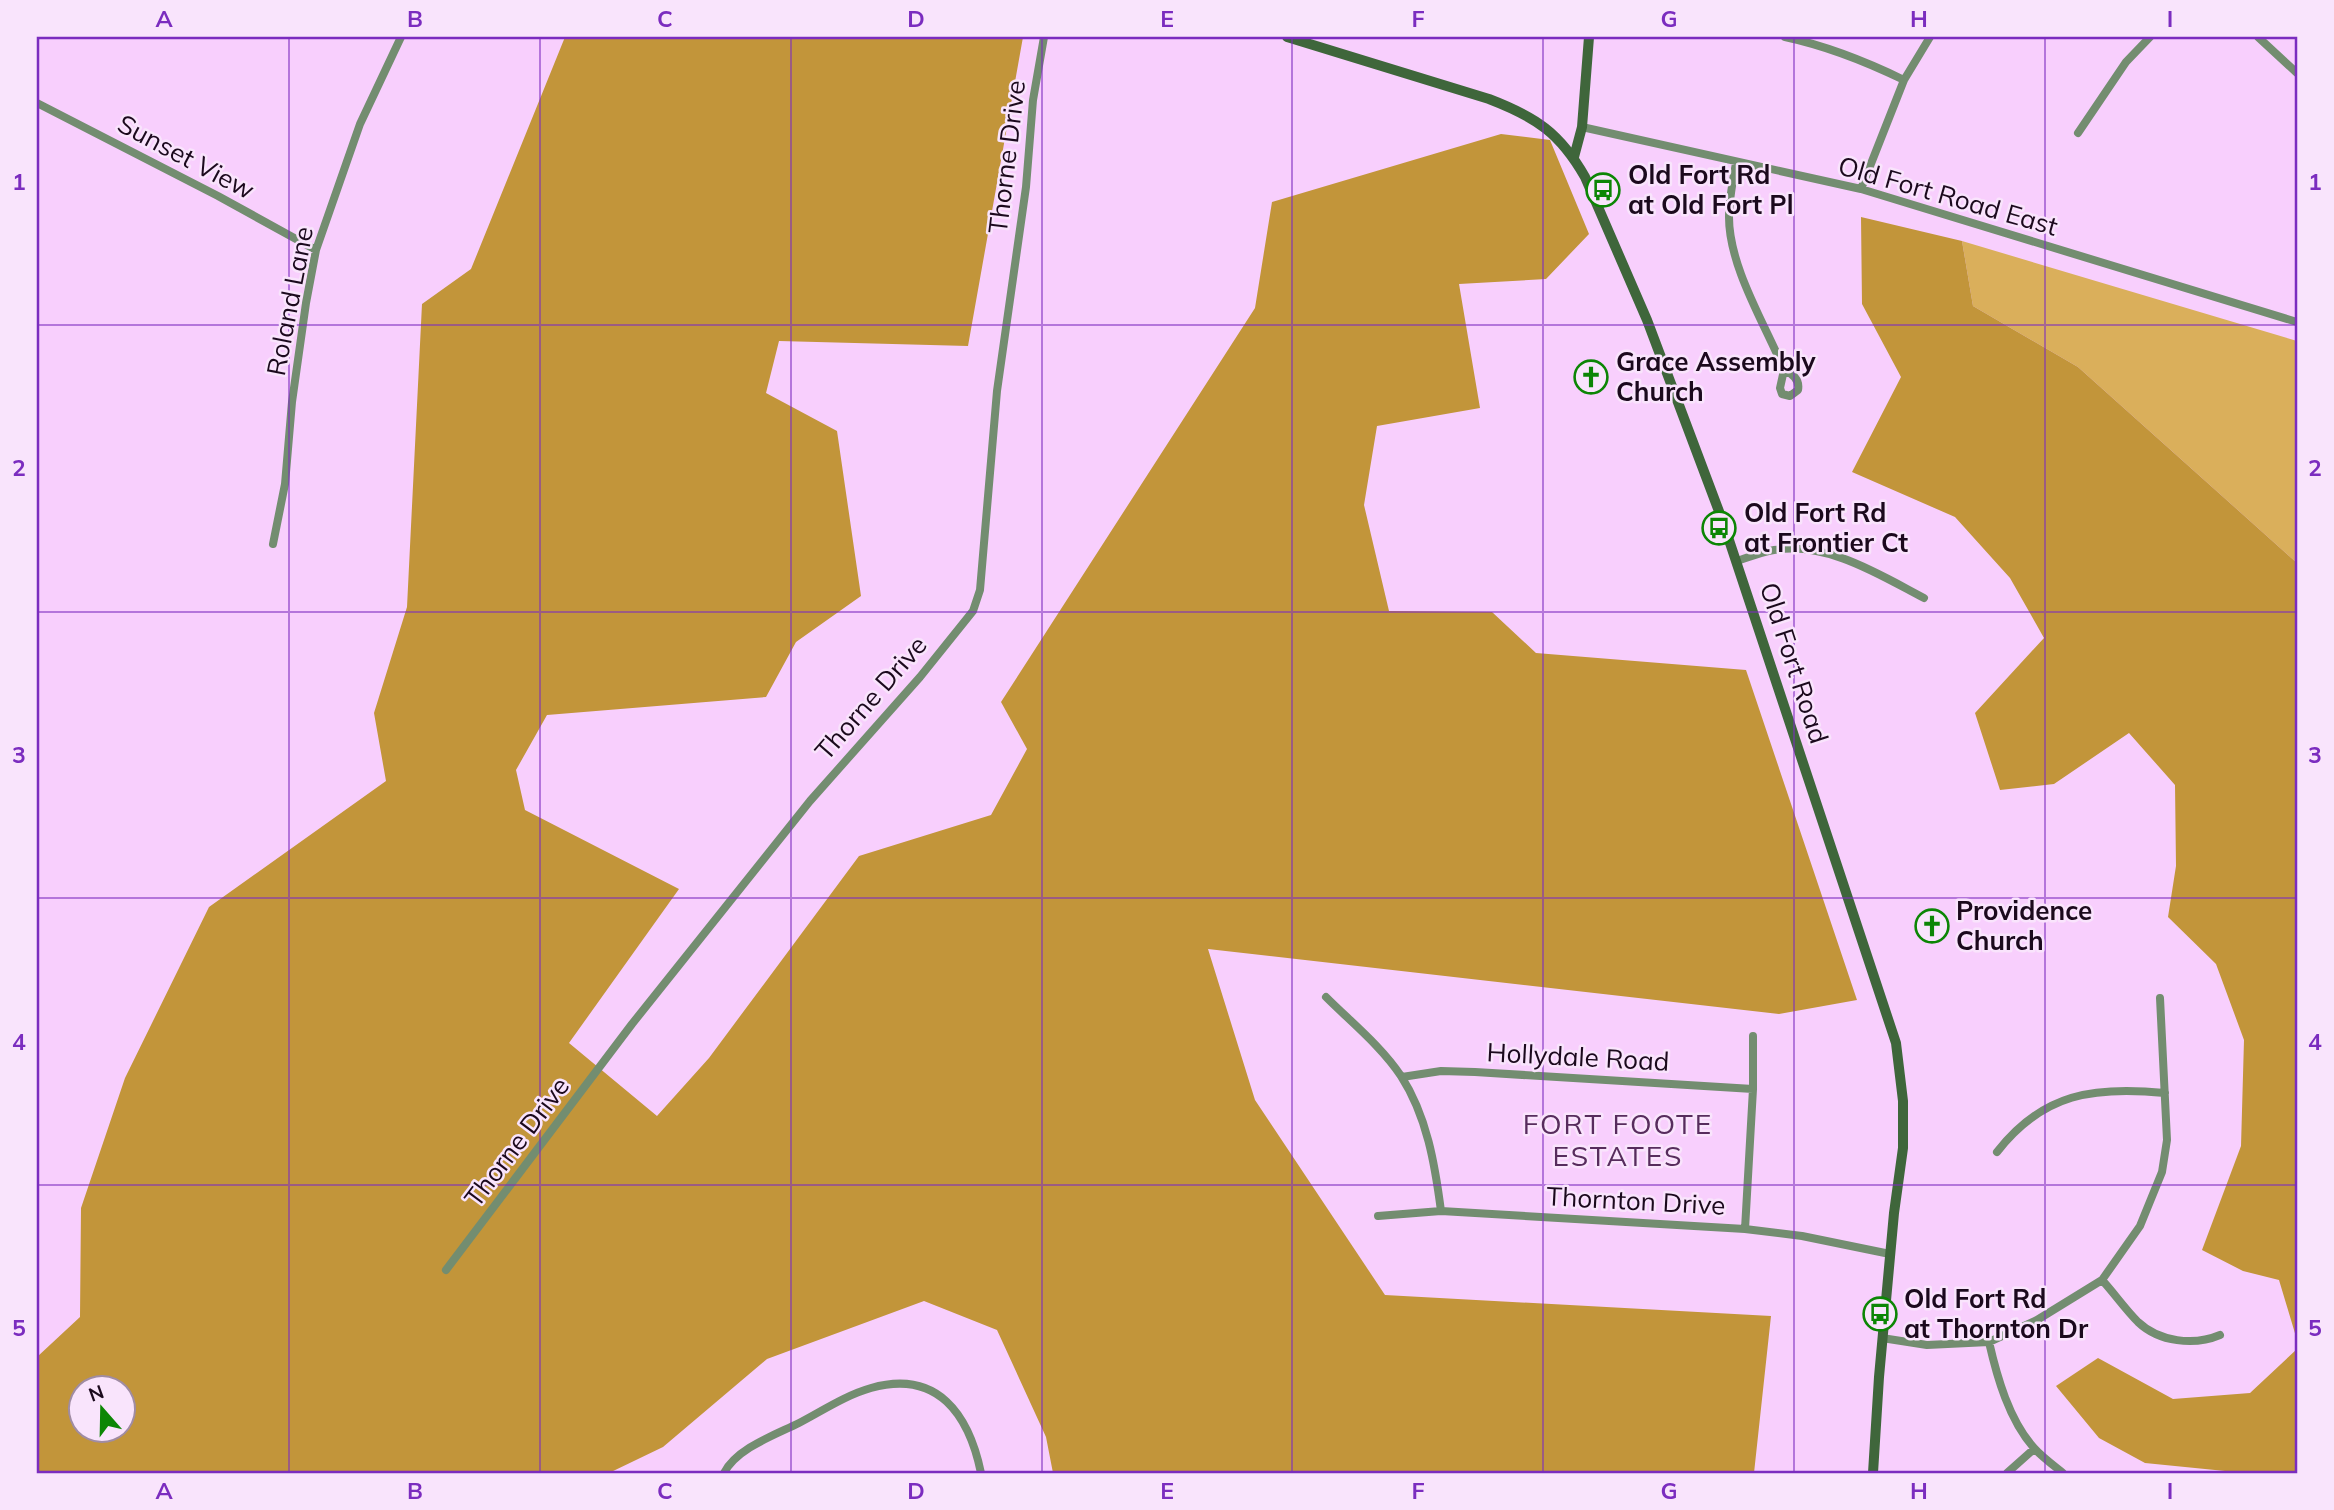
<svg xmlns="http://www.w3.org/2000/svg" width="2334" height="1510" font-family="Mulish,sans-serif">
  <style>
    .green { fill: #daaf5b }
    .forest { fill: #c2953a; fill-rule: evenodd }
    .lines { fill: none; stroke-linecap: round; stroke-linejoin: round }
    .street { stroke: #738d70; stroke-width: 8 }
    .secondary { stroke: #3f663b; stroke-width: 10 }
    .grid { fill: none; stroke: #7b2cbf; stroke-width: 2; stroke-opacity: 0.55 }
    .labels { text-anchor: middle; stroke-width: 5; stroke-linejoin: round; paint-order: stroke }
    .street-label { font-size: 26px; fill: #1b091d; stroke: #f9e4fc }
    .poi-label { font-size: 26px; font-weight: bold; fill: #1b091d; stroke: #f9e4fc; text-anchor: start }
    .neighbourhood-label { font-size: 28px; letter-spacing: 2px; fill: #572c5d; stroke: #f9e4fc }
    .neatline { fill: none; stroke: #7b2cbf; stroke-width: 2.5 }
    .grid-label { font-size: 23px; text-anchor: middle; font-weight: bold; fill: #7b2cbf }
  </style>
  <rect width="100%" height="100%" fill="#f8cffd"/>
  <path class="green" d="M 1962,241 L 2297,341 L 2297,563 L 2078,367 L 1973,306 Z"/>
  <path class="forest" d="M 565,37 L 1023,37 L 968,346 L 779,341 L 766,393 L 837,431 L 861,596 L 796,642 L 766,697 L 547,715 L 516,770 L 525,810 L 679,889 L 569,1043 L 657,1116 L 709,1058 L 859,856 L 991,815 L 1027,749 L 1001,702 L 1255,308 L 1272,202 L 1501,134 L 1550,140 L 1589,234 L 1546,279 L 1459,284 L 1480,408 L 1377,426 L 1364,505 L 1389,611 L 1492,612 L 1536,653 L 1746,670 L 1857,1000 L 1779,1014 L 1208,949 L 1255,1100 L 1385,1295 L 1771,1316 L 1754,1473 L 1053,1473 L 1046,1437 L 997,1330 L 924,1301 L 767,1359 L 663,1447 L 609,1473 L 37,1473 L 37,1357 L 80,1317 L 81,1208 L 125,1078 L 209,907 L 386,781 L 374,713 L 407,607 L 422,304 L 471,269 ZM 80,1388 L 122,1388 L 122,1430 L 80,1430 Z
    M 1861,217 L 1962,241 L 1973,306 L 2078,367 L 2297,563 L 2297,1340 L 2279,1280 L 2243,1271 L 2202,1250 L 2241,1146 L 2244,1040 L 2216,964 L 2168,917 L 2176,866 L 2175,785 L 2129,733 L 2054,784 L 2000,790 L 1975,713 L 2044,638 L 2010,578 L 1955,517 L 1852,472 L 1901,377 L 1862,304 Z
    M 2297,1349 L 2297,1473 L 2245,1473 L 2145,1463 L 2099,1438 L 2056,1386 L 2098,1358 L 2173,1399 L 2250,1393 Z"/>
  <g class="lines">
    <path class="street" d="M 1785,37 C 1827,46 1865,61 1904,80
      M 2258,37 L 2297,73
      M 37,103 L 218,196 L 316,250
      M 1582,127 L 1861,189 L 2297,322
      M 2078,133 L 2126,62 L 2150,37
      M 1736,163 C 1733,180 1729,199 1729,217 C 1729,267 1765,324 1784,370
      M 1861,189 L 1904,80 L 1930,37
      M 1784,370 C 1793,374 1800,380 1798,390 L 1790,396 L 1782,394 L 1780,388 Z
      M 273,544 L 285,484 L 292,402 L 306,303 L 316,250 L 360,124 L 401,37
      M 1737,561 C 1749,557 1762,552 1774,550 C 1827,541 1880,575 1924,598
      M 1326,997 C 1351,1022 1381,1046 1401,1076 C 1427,1116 1435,1165 1441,1211
      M 1402,1077 L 1441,1071 L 1475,1072 L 1753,1089
      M 1997,1152 C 2043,1093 2094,1086 2165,1093
      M 1378,1216 L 1441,1211 L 1745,1229 L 1802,1236 L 1890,1254
      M 1745,1229 L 1753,1089 L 1753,1036
      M 446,1270 L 632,1024 L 810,801 L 920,677 L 973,611 L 980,590 L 997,391 L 1026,187 L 1033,100 L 1044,37
      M 2102,1280 C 2114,1293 2125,1309 2138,1322 C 2159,1342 2194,1346 2220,1335
      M 1882,1338 L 1927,1345 L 1989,1342 L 2037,1320 L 2102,1280 L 2140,1226 L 2162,1172 L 2167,1140 L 2160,998
      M 1989,1342 C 1997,1377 2009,1420 2034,1448 C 2042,1457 2053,1465 2063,1473
      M 724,1473 C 737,1448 775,1435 799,1423 C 822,1411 846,1395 871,1388 C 938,1369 969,1415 981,1473
      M 2007,1473 L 2034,1449"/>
    <path class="secondary" d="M 1287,37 L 1489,99 C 1536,117 1560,133 1585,177 L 1647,320 L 1723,522 L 1896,1043 L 1903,1101 L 1903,1148 L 1894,1213 L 1879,1377 L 1873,1473
      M 1574,157 L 1582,127 L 1589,37"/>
  </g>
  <path class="grid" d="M 289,37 L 289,1473M 540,37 L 540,1473M 791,37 L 791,1473M 1042,37 L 1042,1473M 1292,37 L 1292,1473M 1543,37 L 1543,1473M 1794,37 L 1794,1473M 2045,37 L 2045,1473M 37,325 L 2297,325M 37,612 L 2297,612M 37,898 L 2297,898M 37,1185 L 2297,1185"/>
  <defs>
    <symbol id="bus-ring" viewBox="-11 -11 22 22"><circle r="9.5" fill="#f9e4fc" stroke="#0c8605" stroke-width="1.5"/><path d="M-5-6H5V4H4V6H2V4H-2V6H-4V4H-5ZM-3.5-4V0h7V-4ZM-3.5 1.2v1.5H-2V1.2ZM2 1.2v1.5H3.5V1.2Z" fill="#0c8605"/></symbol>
    <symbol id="church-ring" viewBox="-11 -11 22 22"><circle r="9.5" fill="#f9e4fc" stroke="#0c8605" stroke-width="1.5"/><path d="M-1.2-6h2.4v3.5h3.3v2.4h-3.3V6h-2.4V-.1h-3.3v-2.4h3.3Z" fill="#0c8605"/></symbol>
  </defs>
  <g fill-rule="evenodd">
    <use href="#bus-ring" x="1584" y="171" width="38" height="38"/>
    <use href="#church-ring" x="1572" y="358" width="38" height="38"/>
    <use href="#bus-ring" x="1700" y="509" width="38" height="38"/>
    <use href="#church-ring" x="1913" y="907" width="38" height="38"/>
    <use href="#bus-ring" x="1861" y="1295" width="38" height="38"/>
  </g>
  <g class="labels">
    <g class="street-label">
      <text transform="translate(186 157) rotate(28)" y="9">Sunset View</text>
      <text transform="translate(1007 157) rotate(-83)" y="9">Thorne Drive</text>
      <text transform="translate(1948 196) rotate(16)" y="9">Old Fort Road East</text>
      <text transform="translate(290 301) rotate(-79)" y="9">Roland Lane</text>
      <text transform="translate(1794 663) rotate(72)" y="9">Old Fort Road</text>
      <text transform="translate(871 698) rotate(-49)" y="9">Thorne Drive</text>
      <text transform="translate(1578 1057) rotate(3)" y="9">Hollydale Road</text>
      <text transform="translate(517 1142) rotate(-53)" y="9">Thorne Drive</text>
      <text transform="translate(1636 1201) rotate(3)" y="9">Thornton Drive</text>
    </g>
    <g class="poi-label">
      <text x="1628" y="184">Old Fort Rd<tspan x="1628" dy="30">at Old Fort Pl</tspan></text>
      <text x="1616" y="371">Grace Assembly<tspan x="1616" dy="30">Church</tspan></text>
      <text x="1744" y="522">Old Fort Rd<tspan x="1744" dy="30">at Frontier Ct</tspan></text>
      <text x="1956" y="920">Providence<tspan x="1956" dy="30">Church</tspan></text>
      <text x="1904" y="1308">Old Fort Rd<tspan x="1904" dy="30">at Thornton Dr</tspan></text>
    </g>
    <g class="neighbourhood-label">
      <text x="1618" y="1134">FORT FOOTE<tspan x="1618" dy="32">ESTATES</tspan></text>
    </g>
  </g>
  <rect width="2334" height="1510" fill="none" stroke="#f9e4fc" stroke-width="77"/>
  <g transform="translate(102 1409) rotate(340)"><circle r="33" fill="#f9e4fc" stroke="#a08ca3" stroke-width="2"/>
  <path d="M0-5L12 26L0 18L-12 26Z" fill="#0c8605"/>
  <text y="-10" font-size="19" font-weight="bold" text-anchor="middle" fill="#1b091d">N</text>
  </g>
  <rect x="38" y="38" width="2258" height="1434" class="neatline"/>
  <g class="grid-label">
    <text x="164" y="27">A</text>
    <text x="415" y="27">B</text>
    <text x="665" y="27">C</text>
    <text x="916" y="27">D</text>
    <text x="1167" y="27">E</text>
    <text x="1418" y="27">F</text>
    <text x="1669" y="27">G</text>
    <text x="1919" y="27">H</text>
    <text x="2170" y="27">I</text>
    <text x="19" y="190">1</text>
    <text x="2315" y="190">1</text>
    <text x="19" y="476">2</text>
    <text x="2315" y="476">2</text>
    <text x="19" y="763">3</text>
    <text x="2315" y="763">3</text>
    <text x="19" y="1050">4</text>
    <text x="2315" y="1050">4</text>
    <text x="19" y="1336">5</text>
    <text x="2315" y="1336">5</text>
    <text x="164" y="1499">A</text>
    <text x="415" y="1499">B</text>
    <text x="665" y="1499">C</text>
    <text x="916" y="1499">D</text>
    <text x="1167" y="1499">E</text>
    <text x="1418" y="1499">F</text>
    <text x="1669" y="1499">G</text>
    <text x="1919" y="1499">H</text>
    <text x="2170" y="1499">I</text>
  </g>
</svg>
